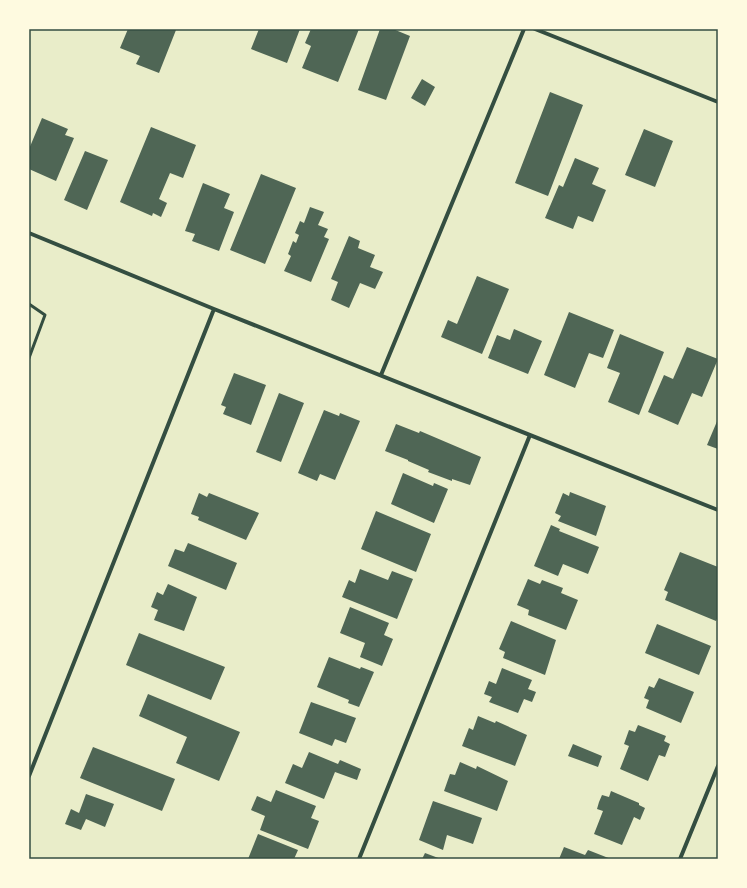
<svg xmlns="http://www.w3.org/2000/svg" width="747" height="888" font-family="'Work Sans',sans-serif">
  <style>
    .building { fill: #4f6655 }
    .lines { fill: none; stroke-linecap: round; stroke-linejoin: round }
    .service { stroke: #344e41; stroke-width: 3 }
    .minor { stroke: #344e41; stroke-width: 4 }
    .neatline { fill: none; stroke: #344e41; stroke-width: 1.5 }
  </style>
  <rect width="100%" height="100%" fill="#e9edc9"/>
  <path class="building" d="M 128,29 L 176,30 L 159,73 L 136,64 L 140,56 L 120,48 Z
    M 259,29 L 300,29 L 287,63 L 251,49 Z
    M 311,29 L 359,29 L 338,82 L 302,68 L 311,46 L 305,43 Z
    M 380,29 L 393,29 L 410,36 L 386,100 L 358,90 Z
    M 422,79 L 435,87 L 425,106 L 411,98 Z
    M 550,92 L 583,105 L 548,196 L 515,183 Z
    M 42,118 L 68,129 L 65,135 L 74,138 L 56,181 L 29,169 L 29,149 Z
    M 151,127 L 196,145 L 183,178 L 170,173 L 159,199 L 167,203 L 161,217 L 153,213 L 152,216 L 120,202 Z
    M 644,129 L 673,141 L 655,187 L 625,175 Z
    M 85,151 L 108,160 L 87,210 L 64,200 Z
    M 575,158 L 599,168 L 592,184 L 606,190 L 593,222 L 578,216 L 573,229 L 545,218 L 559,185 L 563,187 Z
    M 261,174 L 296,188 L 265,264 L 230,250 Z
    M 203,183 L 230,194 L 224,208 L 234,212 L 219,251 L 192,241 L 195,234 L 185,231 Z
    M 310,207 L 324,212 L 318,225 L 328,229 L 324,237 L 329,239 L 311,282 L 284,271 L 291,256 L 288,254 L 293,241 L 296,243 L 299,235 L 295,233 L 300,221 L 304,223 Z
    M 349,236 L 360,241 L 358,248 L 375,255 L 370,267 L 383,272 L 375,289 L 360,283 L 349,308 L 331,300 L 338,282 L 331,279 Z
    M 477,276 L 509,289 L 482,354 L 441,337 L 448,320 L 457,324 Z
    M 569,312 L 614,330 L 603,358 L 589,353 L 575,388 L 544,375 Z
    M 514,329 L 542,341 L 528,374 L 488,358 L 497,335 L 510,340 Z
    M 620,334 L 664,352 L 639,415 L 608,402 L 620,373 L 607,368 Z
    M 687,347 L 718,359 L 702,397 L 692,393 L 678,425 L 648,412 L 664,375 L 673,379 Z
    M 234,373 L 266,385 L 251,425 L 223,414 L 226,407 L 221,405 Z
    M 279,393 L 304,403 L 281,462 L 256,452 Z
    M 324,410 L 339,416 L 340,413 L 360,421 L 335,480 L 320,474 L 317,481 L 298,473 Z
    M 718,419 L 718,449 L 707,445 Z
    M 396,424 L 419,433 L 420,431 L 481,457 L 470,485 L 452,479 L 452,481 L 428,472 L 429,470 L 408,461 L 408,460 L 385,451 Z
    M 403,473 L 433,486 L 434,483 L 448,489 L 434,523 L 391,504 Z
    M 570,492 L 606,506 L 596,536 L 558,521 L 561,516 L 555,513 L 563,493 L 569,496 Z
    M 199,493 L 207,497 L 209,493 L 259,513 L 246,540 L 198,520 L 199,517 L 191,514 Z
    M 376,511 L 431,534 L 416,572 L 361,549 Z
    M 551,525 L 560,529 L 559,531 L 599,547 L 588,574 L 563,564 L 558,576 L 534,566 Z
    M 188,543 L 237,563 L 226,590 L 168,566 L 175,549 L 184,552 Z
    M 680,552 L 718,567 L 718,617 L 716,621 L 665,600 L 668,592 L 664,590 Z
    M 360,569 L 388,580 L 392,571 L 413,579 L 397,619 L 342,597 L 349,580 L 355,583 Z
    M 528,579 L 540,584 L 542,580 L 563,588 L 561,593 L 578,600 L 566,630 L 528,615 L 529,610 L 517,605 Z
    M 168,584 L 197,597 L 184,631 L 154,620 L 158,610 L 151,607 L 157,592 L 163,595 Z
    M 350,607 L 389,623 L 384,635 L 393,639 L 382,666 L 360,657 L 365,643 L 340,633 Z
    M 511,621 L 556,640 L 545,675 L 503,658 L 505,652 L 499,649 Z
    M 657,624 L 711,646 L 699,675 L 645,653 Z
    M 139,633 L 225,667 L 211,700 L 126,665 Z
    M 329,657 L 360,669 L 361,667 L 374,672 L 359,707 L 348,703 L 349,700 L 317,687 Z
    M 502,668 L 532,680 L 528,689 L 536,692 L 532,702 L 524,699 L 518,713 L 489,702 L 492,697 L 484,694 L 489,681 L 496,684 Z
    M 659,678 L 694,692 L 681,723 L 646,708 L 649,700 L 644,698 L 649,686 L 654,688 Z
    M 148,694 L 240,732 L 219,781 L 176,763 L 187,737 L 139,716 Z
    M 311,702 L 356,718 L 346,743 L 335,739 L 332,746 L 299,733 Z
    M 478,716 L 495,723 L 496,721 L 527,735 L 515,766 L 462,746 L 469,728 L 473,730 Z
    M 638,725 L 666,736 L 664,741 L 670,744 L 665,757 L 659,755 L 648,781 L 620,769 L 629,746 L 624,744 L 629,730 L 635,732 Z
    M 573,744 L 602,756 L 598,767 L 568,756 Z
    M 93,747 L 175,779 L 162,811 L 80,778 Z
    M 309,752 L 338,764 L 340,760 L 361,769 L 357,780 L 335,772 L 324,799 L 285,783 L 293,764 L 302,768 Z
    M 460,762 L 476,769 L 477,766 L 508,781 L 497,811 L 444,791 L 450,774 L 455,775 Z
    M 276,790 L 316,806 L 311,818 L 319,821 L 308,849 L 260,830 L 265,816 L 251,810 L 257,796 L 271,802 Z
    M 611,791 L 639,803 L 639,805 L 645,808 L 640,820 L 634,817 L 622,845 L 594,834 L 603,811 L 597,809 L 599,802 L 602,795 L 609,797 Z
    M 86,794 L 114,804 L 105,827 L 86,819 L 81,830 L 65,824 L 71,809 L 79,813 Z
    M 433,801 L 482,818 L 473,844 L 447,835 L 443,850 L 419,840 Z
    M 258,834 L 298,850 L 294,859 L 248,859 Z
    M 564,847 L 585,855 L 588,850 L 611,859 L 559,859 Z
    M 425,853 L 441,859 L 422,859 Z"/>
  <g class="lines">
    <path class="service" d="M 29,304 L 45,315 L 29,358"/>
    <path class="minor" d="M 535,29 L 718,102
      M 29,233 L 214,309 L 718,510
      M 381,375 L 524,29
      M 29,776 L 214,309
      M 359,859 L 530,435
      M 680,859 L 718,766"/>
  </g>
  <rect width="747" height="888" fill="none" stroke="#fefae0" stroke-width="60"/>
  <rect x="30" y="30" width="687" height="828" class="neatline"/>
</svg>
